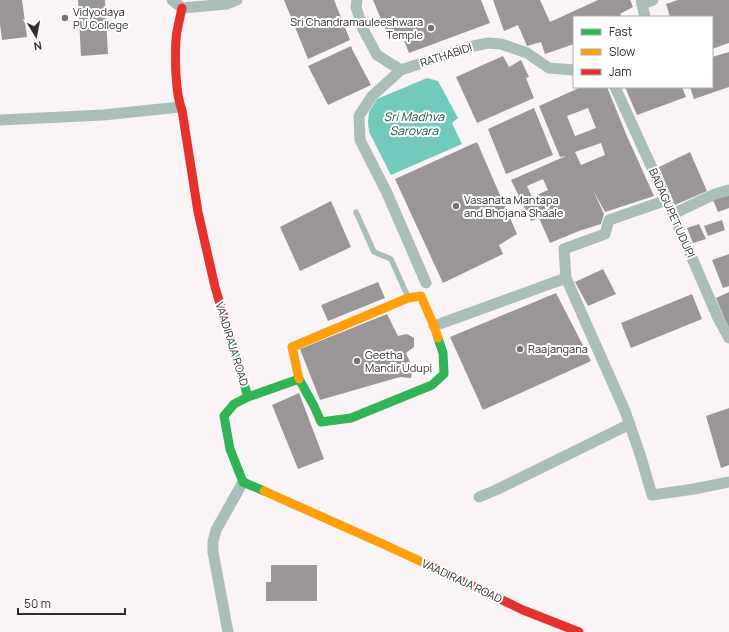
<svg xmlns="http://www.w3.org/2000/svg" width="729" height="632" font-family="Manrope,sans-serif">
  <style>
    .water { fill: #72cabc }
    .building { fill: #9a9698; fill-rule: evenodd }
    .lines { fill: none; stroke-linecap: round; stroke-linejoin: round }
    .lane { stroke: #aabdb9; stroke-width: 5.5 }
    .street { stroke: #aabdb9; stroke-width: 11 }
    .fast { stroke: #30b455; stroke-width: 9 }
    .slow { stroke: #ff9f0a; stroke-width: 9 }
    .jam { stroke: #e5322d; stroke-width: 9 }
    .poi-dot { fill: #777375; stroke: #fff; stroke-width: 1.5 }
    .labels { text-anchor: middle; stroke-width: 4; stroke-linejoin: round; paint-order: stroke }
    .poi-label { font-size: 11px; fill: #312d2f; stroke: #fff; text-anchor: start }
    .street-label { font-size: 11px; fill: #312d2f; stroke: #fff }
    .water-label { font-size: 12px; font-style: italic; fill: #1f534a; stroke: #fff }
  </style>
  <rect width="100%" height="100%" fill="#faf4f7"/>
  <path class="water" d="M 427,78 L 438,81 L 458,118 L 452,123 L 462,144 L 391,175 L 369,132 L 368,122 L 369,112 L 377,99 Z"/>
  <path class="building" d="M 0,0 L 22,0 L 27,37 L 2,40 L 0,24 Z
    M 78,0 L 105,0 L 108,54 L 81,56 Z
    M 284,0 L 334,0 L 350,40 L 308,59 Z
    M 373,0 L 481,0 L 490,23 L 409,53 L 401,33 L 389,38 Z
    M 493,0 L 540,0 L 550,22 L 598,0 L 630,0 L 633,7 L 620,14 L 622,17 L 574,17 L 574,44 L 545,54 L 541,42 L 527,46 L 518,25 L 504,31 Z
    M 678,0 L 729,0 L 729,43 L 712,49 L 712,17 L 670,17 L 666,4 Z
    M 351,46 L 353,51 L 371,85 L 328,105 L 308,66 Z
    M 729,52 L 729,87 L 694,99 L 690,87 L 712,87 L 712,57 Z
    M 503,56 L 509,67 L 521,60 L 529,77 L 526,78 L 534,98 L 477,123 L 456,77 Z
    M 581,87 L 607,87 L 626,134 L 654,196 L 605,212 L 593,190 L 604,214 L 601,224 L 579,231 L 550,243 L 539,218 L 531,221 L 511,180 L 566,156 L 560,157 L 539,106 ZM 588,108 L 596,128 L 575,136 L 567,116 ZM 601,143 L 605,155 L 581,165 L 575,152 ZM 543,179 L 548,190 L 532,197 L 527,186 Z
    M 625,87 L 682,87 L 686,97 L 637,115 Z
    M 534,108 L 553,155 L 506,174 L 488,129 Z
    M 477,142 L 517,234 L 499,245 L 503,254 L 443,283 L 395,179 Z
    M 690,152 L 707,191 L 675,205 L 659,167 Z
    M 729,194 L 729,208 L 718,212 L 713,200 Z
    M 331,201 L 351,247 L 300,271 L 280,227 Z
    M 722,220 L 725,230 L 708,236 L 704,226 Z
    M 699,224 L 706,239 L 693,243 L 687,228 Z
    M 729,254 L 729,286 L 723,288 L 712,260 Z
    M 603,269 L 616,294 L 588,306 L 575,282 Z
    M 378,282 L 385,298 L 328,321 L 321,305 Z
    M 729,292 L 729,329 L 716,298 Z
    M 556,293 L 591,361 L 483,410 L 450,337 Z
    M 692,294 L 702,319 L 631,348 L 621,323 Z
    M 387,314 L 398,336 L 407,334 L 414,338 L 414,347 L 406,353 L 413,369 L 411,378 L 400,377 L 320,400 L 300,349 Z
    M 299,393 L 324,459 L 298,469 L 272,405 Z
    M 729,408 L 729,465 L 721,468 L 706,416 Z
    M 271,565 L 317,565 L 317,601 L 266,601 L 266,582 L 271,582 Z"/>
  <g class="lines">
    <path class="lane" d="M 356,212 L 374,252 L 391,259 L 408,297"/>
    <path class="street" d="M 172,0 L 182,8 L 227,4 L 237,0
      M 357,0 L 356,7 L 363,29 L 377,55 L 401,70 L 469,47 L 488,43 L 501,44 L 527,53 L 549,68 L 574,70
      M 641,0 L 645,17
      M 642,4 L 653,0
      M 401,70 L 372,96 L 359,116 L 360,140 L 387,193 L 426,283
      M 615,87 L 673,214 L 718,318 L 729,338
      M 0,120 L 103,115 L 180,107
      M 673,214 L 715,194 L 729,190
      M 566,278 L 564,249 L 605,234 L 609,220 L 667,200
      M 434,326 L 566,278 L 625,411 L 640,454 L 652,495 L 694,489 L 729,482
      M 479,497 L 496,490 L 630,424
      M 228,632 L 213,552 L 213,542 L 216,530 L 243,482"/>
    <path class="fast" d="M 224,317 L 248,397 L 234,404 L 224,416 L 230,449 L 243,482 L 264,491
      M 248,397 L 299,379 L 314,406 L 321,422 L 351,418 L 432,385 L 444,374 L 443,353 L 438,338"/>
    <path class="slow" d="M 299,379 L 292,347 L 408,298 L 421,296 L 434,326 L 438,338
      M 264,491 L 383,544 L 437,569"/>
    <path class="jam" d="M 182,8 C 180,18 177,28 176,39 C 175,57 175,93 182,110 L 198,212 L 215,287 L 224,317
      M 437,569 L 523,610 L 579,632"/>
  </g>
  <g class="poi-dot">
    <circle cx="65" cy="18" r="4"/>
    <circle cx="431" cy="28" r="4"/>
    <circle cx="456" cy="206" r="4"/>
    <circle cx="520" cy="349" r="4"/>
    <circle cx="357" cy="361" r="4"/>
  </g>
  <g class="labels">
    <g class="poi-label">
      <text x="73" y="16">Vidyodaya<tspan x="73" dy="13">PU College</tspan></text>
      <text x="423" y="26" text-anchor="end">Sri Chandramauleeshwara<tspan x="423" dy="13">Temple</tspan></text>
      <text x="464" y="204">Vasanata Mantapa<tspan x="464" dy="13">and Bhojana Shaale</tspan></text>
      <text x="528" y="353">Raajangana</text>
      <text x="365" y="359">Geetha<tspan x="365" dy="13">Mandir Udupi</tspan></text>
    </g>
    <g class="street-label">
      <text transform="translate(446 55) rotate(-18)" y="4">RATHABIDI</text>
      <text transform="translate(672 213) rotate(66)" y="4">BADAGUPET UDUPI</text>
      <text transform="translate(232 344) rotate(73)" y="4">VAADIRAJA ROAD</text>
      <text transform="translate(462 581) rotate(25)" y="4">VAADIRAJA ROAD</text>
    </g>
    <g class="water-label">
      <text x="414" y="121">Sri Madhva<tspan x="414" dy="14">Sarovara</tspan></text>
    </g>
  </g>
  <rect x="573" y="16" width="140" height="72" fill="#ffffff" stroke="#adabac"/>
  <rect x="581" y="29" width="20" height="6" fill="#30b455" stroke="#adabac"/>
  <text x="609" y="36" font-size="12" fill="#312d2f">Fast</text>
  <rect x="581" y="49" width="20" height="6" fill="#ff9f0a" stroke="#adabac"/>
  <text x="609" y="56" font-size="12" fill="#312d2f">Slow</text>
  <rect x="581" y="69" width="20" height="6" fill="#e5322d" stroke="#adabac"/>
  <text x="609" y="76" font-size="12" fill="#312d2f">Jam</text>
  <g transform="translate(36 36) rotate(170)" stroke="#ffffff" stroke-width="3" paint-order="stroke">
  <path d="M0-3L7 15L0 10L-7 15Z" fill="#312d2f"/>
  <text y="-6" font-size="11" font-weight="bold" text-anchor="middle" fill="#312d2f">N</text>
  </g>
  <path d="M18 608v6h107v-6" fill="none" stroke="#312d2f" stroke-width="2"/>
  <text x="24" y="608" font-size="12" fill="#312d2f" stroke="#ffffff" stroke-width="3" paint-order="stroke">50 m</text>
</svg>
